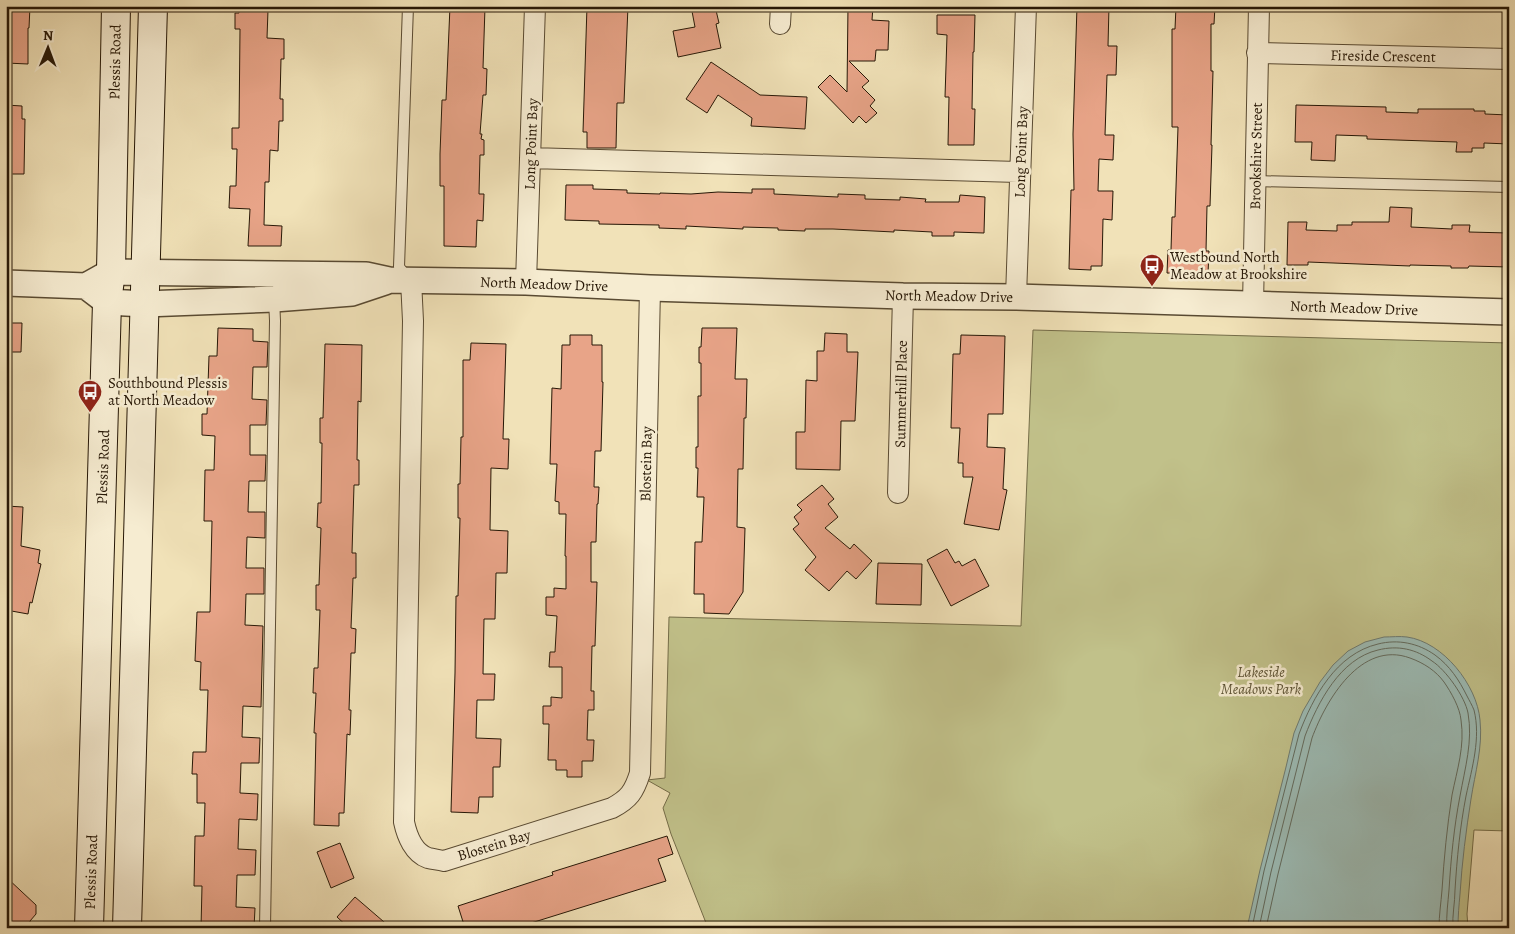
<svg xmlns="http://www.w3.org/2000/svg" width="1515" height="934" font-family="Alegreya,serif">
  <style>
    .green { fill: #c1c18a; stroke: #746c48 }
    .water { fill: #9cbcb6; stroke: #6d7a70 }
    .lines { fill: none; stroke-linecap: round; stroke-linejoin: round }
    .shore { stroke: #616a5e; stroke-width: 1 }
    .building { fill: #e8a488; stroke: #261706 }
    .service-casing { stroke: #594a32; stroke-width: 12 }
    .minor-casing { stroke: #594a32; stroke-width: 22 }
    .tertiary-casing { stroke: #594a32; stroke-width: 28 }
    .secondary-casing { stroke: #261706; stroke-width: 30 }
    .service { stroke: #f6ecd1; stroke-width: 10 }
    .minor { stroke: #f6ecd1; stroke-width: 20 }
    .tertiary { stroke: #f6ecd1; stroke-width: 25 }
    .secondary { stroke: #f6ecd1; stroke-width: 28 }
    .labels { text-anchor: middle; stroke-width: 5; stroke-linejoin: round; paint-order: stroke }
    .street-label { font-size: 15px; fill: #261706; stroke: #f6ecd1 }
    .poi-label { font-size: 15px; fill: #261706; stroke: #f6ecd1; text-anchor: start }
    .park-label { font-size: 15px; font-style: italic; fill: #5c5234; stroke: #f6ecd1 }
  </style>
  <rect width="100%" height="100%" fill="#f1e2b8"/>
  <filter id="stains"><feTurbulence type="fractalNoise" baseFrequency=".004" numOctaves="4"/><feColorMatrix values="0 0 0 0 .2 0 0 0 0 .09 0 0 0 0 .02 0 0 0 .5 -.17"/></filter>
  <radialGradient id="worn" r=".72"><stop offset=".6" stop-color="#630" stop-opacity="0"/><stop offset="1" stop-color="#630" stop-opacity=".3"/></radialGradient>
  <path class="green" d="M 1033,330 L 1509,343 L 1509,831 L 1474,830 L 1467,914 L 1468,928 L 708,928 L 671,834 L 663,808 L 670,793 L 647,780 L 665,778 L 669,617 L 1021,626 Z"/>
  <path class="water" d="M 1384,637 C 1391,637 1400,636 1407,637 C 1443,642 1477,685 1480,720 C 1483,747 1475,773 1471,799 C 1466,831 1462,862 1460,894 C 1459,905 1458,916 1458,928 L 1247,928 L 1260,870 L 1286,767 L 1294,733 L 1303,711 L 1320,682 L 1333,665 L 1348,651 L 1365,642 Z"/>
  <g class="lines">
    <path class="shore" d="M 1252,928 L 1264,871 L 1299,734 C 1313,697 1336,654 1378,644 C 1398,639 1418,643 1435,655 C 1450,666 1459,680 1467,696 C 1469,700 1472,705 1474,710 C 1481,738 1472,768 1466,796 C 1460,827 1457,858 1455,890 C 1455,903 1452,915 1453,928
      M 1259,928 L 1271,872 L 1305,736 C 1318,702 1340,659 1378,650 C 1398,645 1416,649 1432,661 C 1446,670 1465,697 1468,713 C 1473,741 1465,768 1460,796 C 1454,827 1451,858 1449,890 C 1448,903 1446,915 1447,928
      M 1266,928 L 1278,874 L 1312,738 C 1326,700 1361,640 1410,658 C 1424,663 1436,671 1444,682 C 1451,692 1460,708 1461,720 C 1465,746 1457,770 1452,795 C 1447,827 1444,858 1442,890 C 1441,903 1439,915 1439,928"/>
  </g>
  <path class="building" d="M 6,6 L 30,6 L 29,28 L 28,28 L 28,64 L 6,63 Z
    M 450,6 L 485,7 L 483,68 L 487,69 L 486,95 L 483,95 L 480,134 L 482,134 L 481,139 L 484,140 L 484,155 L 480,155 L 479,194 L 484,194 L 483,221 L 477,220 L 476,247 L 444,246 L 444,186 L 440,186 L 440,154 L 442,100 L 446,100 Z
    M 587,6 L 628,6 L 624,103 L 617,103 L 616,148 L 587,148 L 587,132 L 583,132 Z
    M 691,6 L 715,6 L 719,23 L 716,24 L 721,48 L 678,57 L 673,31 L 695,27 Z
    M 848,6 L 873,6 L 872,20 L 889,21 L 888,50 L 876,50 L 875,61 L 849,61 L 869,81 L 862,87 L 875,100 L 870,106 L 877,113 L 866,123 L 859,116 L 853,123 L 818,87 L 830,75 L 847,92 Z
    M 1077,6 L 1109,6 L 1108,46 L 1117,46 L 1116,75 L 1107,75 L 1105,135 L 1114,135 L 1113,160 L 1099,159 L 1098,191 L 1113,191 L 1112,220 L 1103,219 L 1102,266 L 1091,266 L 1091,270 L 1069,269 L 1071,190 L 1074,190 L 1073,134 Z
    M 1176,6 L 1215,6 L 1214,24 L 1211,24 L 1211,71 L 1213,71 L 1211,145 L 1212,145 L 1210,206 L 1207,206 L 1206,251 L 1209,251 L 1208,274 L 1167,273 L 1168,250 L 1171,250 L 1172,217 L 1175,217 L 1178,127 L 1172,127 L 1172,29 L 1175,29 Z
    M 239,10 L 268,10 L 267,38 L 284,39 L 284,59 L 281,59 L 280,99 L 283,99 L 283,121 L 279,121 L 278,151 L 270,150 L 269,182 L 265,182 L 264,225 L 282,226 L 281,246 L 248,246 L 250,209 L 229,208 L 230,186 L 236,186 L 237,149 L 232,149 L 232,128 L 239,128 L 240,29 L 235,29 L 235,13 L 239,13 Z
    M 937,15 L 975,15 L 974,52 L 973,52 L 972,109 L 975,109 L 974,145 L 948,145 L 949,97 L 945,97 L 947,35 L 937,34 Z
    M 711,62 L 760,95 L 807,97 L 805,129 L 751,126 L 752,118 L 718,95 L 707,113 L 686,99 Z
    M 6,105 L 22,106 L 22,119 L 25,119 L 24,174 L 6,174 Z
    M 1296,105 L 1386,107 L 1386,112 L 1418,113 L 1418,109 L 1474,109 L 1474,111 L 1485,111 L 1485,114 L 1509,115 L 1509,144 L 1484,143 L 1484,148 L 1472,148 L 1472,152 L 1456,152 L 1457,142 L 1367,139 L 1367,136 L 1336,135 L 1335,161 L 1311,160 L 1312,142 L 1295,142 Z
    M 566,185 L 593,185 L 593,189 L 627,190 L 627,193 L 660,194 L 660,193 L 691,194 L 718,192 L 752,193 L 752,189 L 774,189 L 774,194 L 838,197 L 838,194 L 865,195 L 865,199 L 900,200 L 900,197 L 926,199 L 925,202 L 959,202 L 960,195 L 985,197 L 984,233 L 954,232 L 954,236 L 932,236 L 932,232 L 894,230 L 894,232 L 833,229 L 805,229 L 805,231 L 778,230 L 778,228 L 743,227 L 743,229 L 686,226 L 686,229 L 659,228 L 659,225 L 599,224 L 599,221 L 565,220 Z
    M 1390,207 L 1412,208 L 1411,227 L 1452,229 L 1452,225 L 1470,225 L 1469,232 L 1509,233 L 1509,267 L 1469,266 L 1468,268 L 1451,268 L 1451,266 L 1410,265 L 1410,266 L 1308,262 L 1308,265 L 1287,265 L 1288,222 L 1307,222 L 1306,230 L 1337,231 L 1337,225 L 1352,225 L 1352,222 L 1389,222 Z
    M 6,323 L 22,323 L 21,352 L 6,352 Z
    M 218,328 L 253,329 L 253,341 L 268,342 L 267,367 L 253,367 L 252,399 L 267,400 L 266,425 L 250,425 L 250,455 L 266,455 L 265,481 L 249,481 L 248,512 L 265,512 L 265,538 L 247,537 L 246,568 L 264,568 L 264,594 L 246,594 L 245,625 L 263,626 L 261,707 L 243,706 L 242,737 L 260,738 L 259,763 L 241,763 L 240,793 L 258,794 L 257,820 L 239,819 L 238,849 L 256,850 L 255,875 L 237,875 L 236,907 L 255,908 L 254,928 L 201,928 L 202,886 L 194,886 L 195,836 L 204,836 L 205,803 L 197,803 L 197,774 L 192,774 L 193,752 L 206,752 L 208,690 L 200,690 L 201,662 L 195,661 L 197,612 L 210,612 L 212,521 L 204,521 L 205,470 L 214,470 L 215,436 L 202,435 L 202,414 L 207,414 L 209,356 L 217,356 Z
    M 702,328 L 737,328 L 735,379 L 747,379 L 746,418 L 744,418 L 743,469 L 738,469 L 737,527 L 745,528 L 743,592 L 729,614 L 704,613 L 704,594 L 694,594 L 695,542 L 702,542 L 704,497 L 697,497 L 698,468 L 696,468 L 696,447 L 698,447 L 698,396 L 701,396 L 701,363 L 699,363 L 699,347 L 701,347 Z
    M 825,333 L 847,334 L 847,352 L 858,352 L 855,421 L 841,421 L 840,470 L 796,469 L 796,432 L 805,432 L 806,380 L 817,381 L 817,351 L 824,351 Z
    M 570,335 L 592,335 L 592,345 L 602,345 L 602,382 L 603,382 L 601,451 L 595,451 L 594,487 L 599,487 L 598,504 L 597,504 L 596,542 L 591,542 L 591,582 L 597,582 L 595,646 L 592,646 L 591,691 L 594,691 L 594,710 L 588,710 L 587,740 L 594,740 L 593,761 L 582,761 L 582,777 L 567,777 L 567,770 L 556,770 L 556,760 L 548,760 L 549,724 L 543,724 L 543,706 L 551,706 L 551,697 L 562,698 L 562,667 L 549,667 L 550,652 L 555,652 L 557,616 L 546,615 L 546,597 L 554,597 L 554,588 L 566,589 L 566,556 L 565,556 L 566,514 L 559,514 L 559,502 L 555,501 L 557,464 L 550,464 L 552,388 L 561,389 L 562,345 L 570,345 Z
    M 961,335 L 1005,336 L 1003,414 L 988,414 L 987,447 L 1005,448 L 1003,489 L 1007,490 L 999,530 L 964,524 L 973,477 L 963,477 L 963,463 L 958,463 L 960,428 L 951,428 L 953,354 L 960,354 Z
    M 471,343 L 506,344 L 503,439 L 509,439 L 508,469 L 491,468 L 490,530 L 508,531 L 507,573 L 496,573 L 495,619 L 484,619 L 483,674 L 495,674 L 494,700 L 477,700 L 476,738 L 501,739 L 500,767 L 493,767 L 493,797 L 479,797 L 478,813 L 451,812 L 455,673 L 456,596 L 458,596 L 460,518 L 458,518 L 458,484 L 460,484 L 461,437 L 463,437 L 463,360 L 470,360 Z
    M 325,344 L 362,345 L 361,402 L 358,401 L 357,460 L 359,460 L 359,485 L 354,485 L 352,553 L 356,553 L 356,578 L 353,578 L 351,628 L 356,629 L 355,653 L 351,653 L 349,710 L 351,710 L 350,735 L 347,734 L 344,813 L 339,813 L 339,826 L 314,825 L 316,733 L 314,733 L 316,693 L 313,693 L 314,668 L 318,668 L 320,610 L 316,610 L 316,585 L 319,585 L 321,528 L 317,527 L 318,503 L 321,503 L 322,443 L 320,443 L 320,418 L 323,418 Z
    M 822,485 L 834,499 L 828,504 L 838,517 L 825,528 L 850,549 L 854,544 L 872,561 L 856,579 L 847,571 L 829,591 L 805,570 L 816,557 L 793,529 L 799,524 L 794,517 L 802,510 L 797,505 Z
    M 6,506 L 23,507 L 21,546 L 40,550 L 38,563 L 41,564 L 32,603 L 30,602 L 28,614 L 6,610 Z
    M 947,549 L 955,563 L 959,561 L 962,566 L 975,559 L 989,586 L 951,606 L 927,560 Z
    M 878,563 L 922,564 L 921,605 L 876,604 Z
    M 667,836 L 673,854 L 658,859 L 666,881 L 515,928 L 465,928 L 458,906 L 553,875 L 552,872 Z
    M 340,843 L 354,878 L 331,888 L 317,852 Z
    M 6,877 L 36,905 L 36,914 L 30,921 L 30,928 L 6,928 Z
    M 355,897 L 391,928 L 349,928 L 337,917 Z"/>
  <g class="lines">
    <defs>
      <path id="service" d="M 408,6 L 399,267 L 408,278
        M 1255,181 L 1509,187
        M 265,928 L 275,321 L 274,298"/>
      <path id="minor" d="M 780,24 L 781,6
        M 1257,53 L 1509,59
        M 530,158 L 1020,172
        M 411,280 L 413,321 L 404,822 C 407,836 414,853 428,858 C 433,859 439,860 444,861 L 612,808 C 629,799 634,792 640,773 L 650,288
        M 526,282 L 535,6
        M 1016,297 L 1026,6
        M 1253,305 L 1259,6
        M 898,493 L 903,296"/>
      <path id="tertiary" d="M 6,283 L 86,286 L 107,302 L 145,304 L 274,299 L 352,293 L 385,282
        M 86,286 L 111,272 L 366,275 L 389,280 L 526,282 L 650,288 L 903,296 L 1016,297 L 1509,312"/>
      <path id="secondary" d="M 89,928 L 107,302 L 111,272 L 116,6
        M 127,928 L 153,6"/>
    </defs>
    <use href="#service" class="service-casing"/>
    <use href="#minor" class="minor-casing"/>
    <use href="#tertiary" class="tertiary-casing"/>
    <use href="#secondary" class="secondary-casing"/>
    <use href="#service" class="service"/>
    <use href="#minor" class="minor"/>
    <use href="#tertiary" class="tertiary"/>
    <use href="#secondary" class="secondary"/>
  </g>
  <defs>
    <symbol id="bus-pin" viewBox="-11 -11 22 30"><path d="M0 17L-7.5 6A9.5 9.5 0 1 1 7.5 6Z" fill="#8f2418" stroke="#f6ecd1"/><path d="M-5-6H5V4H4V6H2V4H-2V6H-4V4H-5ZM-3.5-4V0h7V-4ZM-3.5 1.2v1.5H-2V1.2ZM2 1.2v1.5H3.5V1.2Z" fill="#fff"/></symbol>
  </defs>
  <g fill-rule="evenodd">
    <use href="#bus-pin" x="1138" y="252" width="28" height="38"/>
    <use href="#bus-pin" x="76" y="378" width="28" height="38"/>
  </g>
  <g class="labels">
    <g class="street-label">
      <text transform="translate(1383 56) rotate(1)" y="5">Fireside Crescent</text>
      <text transform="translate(115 62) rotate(-89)" y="5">Plessis Road</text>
      <text transform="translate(531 144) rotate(-88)" y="5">Long Point Bay</text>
      <text transform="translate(1021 152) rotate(-88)" y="5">Long Point Bay</text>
      <text transform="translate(1256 156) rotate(-89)" y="5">Brookshire Street</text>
      <text transform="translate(544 284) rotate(2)" y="5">North Meadow Drive</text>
      <text transform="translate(949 296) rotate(1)" y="5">North Meadow Drive</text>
      <text transform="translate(1354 308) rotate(2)" y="5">North Meadow Drive</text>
      <text transform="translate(901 394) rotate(-89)" y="5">Summerhill Place</text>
      <text transform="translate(646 464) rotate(-89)" y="5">Blostein Bay</text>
      <text transform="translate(103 467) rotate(-88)" y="5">Plessis Road</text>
      <text transform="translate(494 845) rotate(-17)" y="5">Blostein Bay</text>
      <text transform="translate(91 872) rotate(-88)" y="5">Plessis Road</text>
    </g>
    <g class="poi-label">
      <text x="1170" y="262">Westbound North<tspan x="1170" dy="17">Meadow at Brookshire</tspan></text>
      <text x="108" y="388">Southbound Plessis<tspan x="108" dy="17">at North Meadow</tspan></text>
    </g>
    <g class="park-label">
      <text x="1261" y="677">Lakeside<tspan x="1261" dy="17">Meadows Park</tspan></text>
    </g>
  </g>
  <rect width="1515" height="934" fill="none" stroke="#f1e2b8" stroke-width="25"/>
  <rect x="8" y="8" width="1500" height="919" fill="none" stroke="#261706" stroke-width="2.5"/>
  <rect x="12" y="12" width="1490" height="909" fill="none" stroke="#261706"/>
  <g transform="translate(48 48) rotate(1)" stroke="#f6ecd1" stroke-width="4" paint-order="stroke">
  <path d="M0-4L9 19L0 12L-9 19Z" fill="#261706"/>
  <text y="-8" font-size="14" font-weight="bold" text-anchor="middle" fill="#261706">N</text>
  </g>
  <rect width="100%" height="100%" filter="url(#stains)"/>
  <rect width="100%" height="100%" fill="url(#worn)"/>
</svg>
